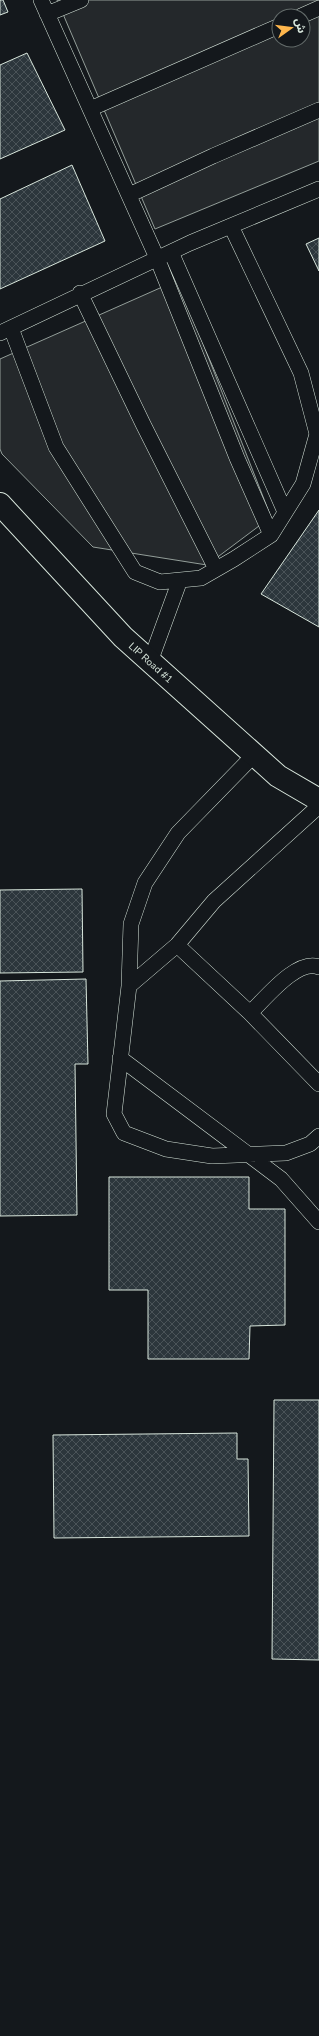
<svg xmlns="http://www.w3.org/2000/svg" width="319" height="2036" font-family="'Nunito Sans','Noto Sans Arabic',sans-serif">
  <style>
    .parking { fill: #24282b; stroke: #939e99; fill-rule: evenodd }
    .building { fill: url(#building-cross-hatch); stroke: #d8e6dc }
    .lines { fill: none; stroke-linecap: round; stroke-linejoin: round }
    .lane-casing { stroke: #d8e6dc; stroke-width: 16 }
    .street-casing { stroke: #d8e6dc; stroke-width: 24 }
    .lane { stroke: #14181c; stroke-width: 15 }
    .street { stroke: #14181c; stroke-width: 22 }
    .labels { text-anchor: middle; stroke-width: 3; stroke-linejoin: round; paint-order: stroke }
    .street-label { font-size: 10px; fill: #d8e6dc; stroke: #14181c }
  </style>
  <defs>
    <pattern id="building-cross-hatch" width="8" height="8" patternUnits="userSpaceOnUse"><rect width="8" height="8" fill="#2c363c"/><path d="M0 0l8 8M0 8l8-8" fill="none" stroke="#4a5358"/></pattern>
  </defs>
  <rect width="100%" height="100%" fill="#14181c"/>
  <path class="parking" d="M 57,0 L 319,0 L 319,161 L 155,229 ZM 279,16 L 303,16 L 303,40 L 279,40 Z
    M 178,280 L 271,517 L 207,565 L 93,547 L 2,454 L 0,449 L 0,359 Z"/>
  <path class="building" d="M 0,0 L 3,0 L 8,12 L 0,15 Z
    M 27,53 L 65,130 L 0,159 L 0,65 Z
    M 72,165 L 105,241 L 0,289 L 0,199 Z
    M 319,238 L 319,271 L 306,244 Z
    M 319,510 L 319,627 L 261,594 Z
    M 82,889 L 83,972 L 0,973 L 0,890 Z
    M 86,979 L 88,1064 L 75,1064 L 77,1215 L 0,1216 L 0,981 Z
    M 109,1177 L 249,1177 L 249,1209 L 285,1209 L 285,1325 L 250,1326 L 249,1359 L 148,1359 L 148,1290 L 109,1290 Z
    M 274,1400 L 319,1400 L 319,1660 L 272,1659 Z
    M 237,1433 L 237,1459 L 248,1459 L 249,1536 L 54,1538 L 53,1435 Z"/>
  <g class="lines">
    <defs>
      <path id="lane" d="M 41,0 L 157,258 L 237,458 L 271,535
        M 47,14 L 81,0
        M 301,16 L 319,8
        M 90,109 L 279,26
        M 129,195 L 213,156 L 319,110
        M 171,252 L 285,512
        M 80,293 L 143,424 L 216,569
        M 11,328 L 56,447 L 135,572 L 160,582 L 201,578 L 234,559 L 271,535 L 303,484 L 317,434 L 301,373 L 231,226
        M 0,333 L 190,243 L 319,189
        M 150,662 L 180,580
        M 254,755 L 178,833 L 145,883 L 131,924 L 129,986 L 114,1114 L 124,1133 L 166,1149 L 212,1156 L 286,1153 L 310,1144 L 319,1136
        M 177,945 L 250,1013 L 319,1084
        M 129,986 L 177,945 L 214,901 L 319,806
        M 250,1013 C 265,999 297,958 319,967
        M 120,1058 L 281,1179 L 319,1222"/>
      <g id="street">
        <path id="s1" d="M 0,504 L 123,637 L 278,776 L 319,800"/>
      </g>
    </defs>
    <use href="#lane" class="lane-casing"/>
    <use href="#street" class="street-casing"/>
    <use href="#lane" class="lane"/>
    <use href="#street" class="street"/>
  </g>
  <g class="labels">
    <g class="street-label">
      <text dy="4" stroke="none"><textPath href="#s1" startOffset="219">LIP Road #1</textPath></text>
    </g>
  </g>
  <g transform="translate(291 28) rotate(76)"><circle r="19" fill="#14181c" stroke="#626a69"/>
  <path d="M0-3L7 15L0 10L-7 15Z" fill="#ffb74d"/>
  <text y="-6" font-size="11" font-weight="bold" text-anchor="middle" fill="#d8e6dc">ش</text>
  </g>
</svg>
